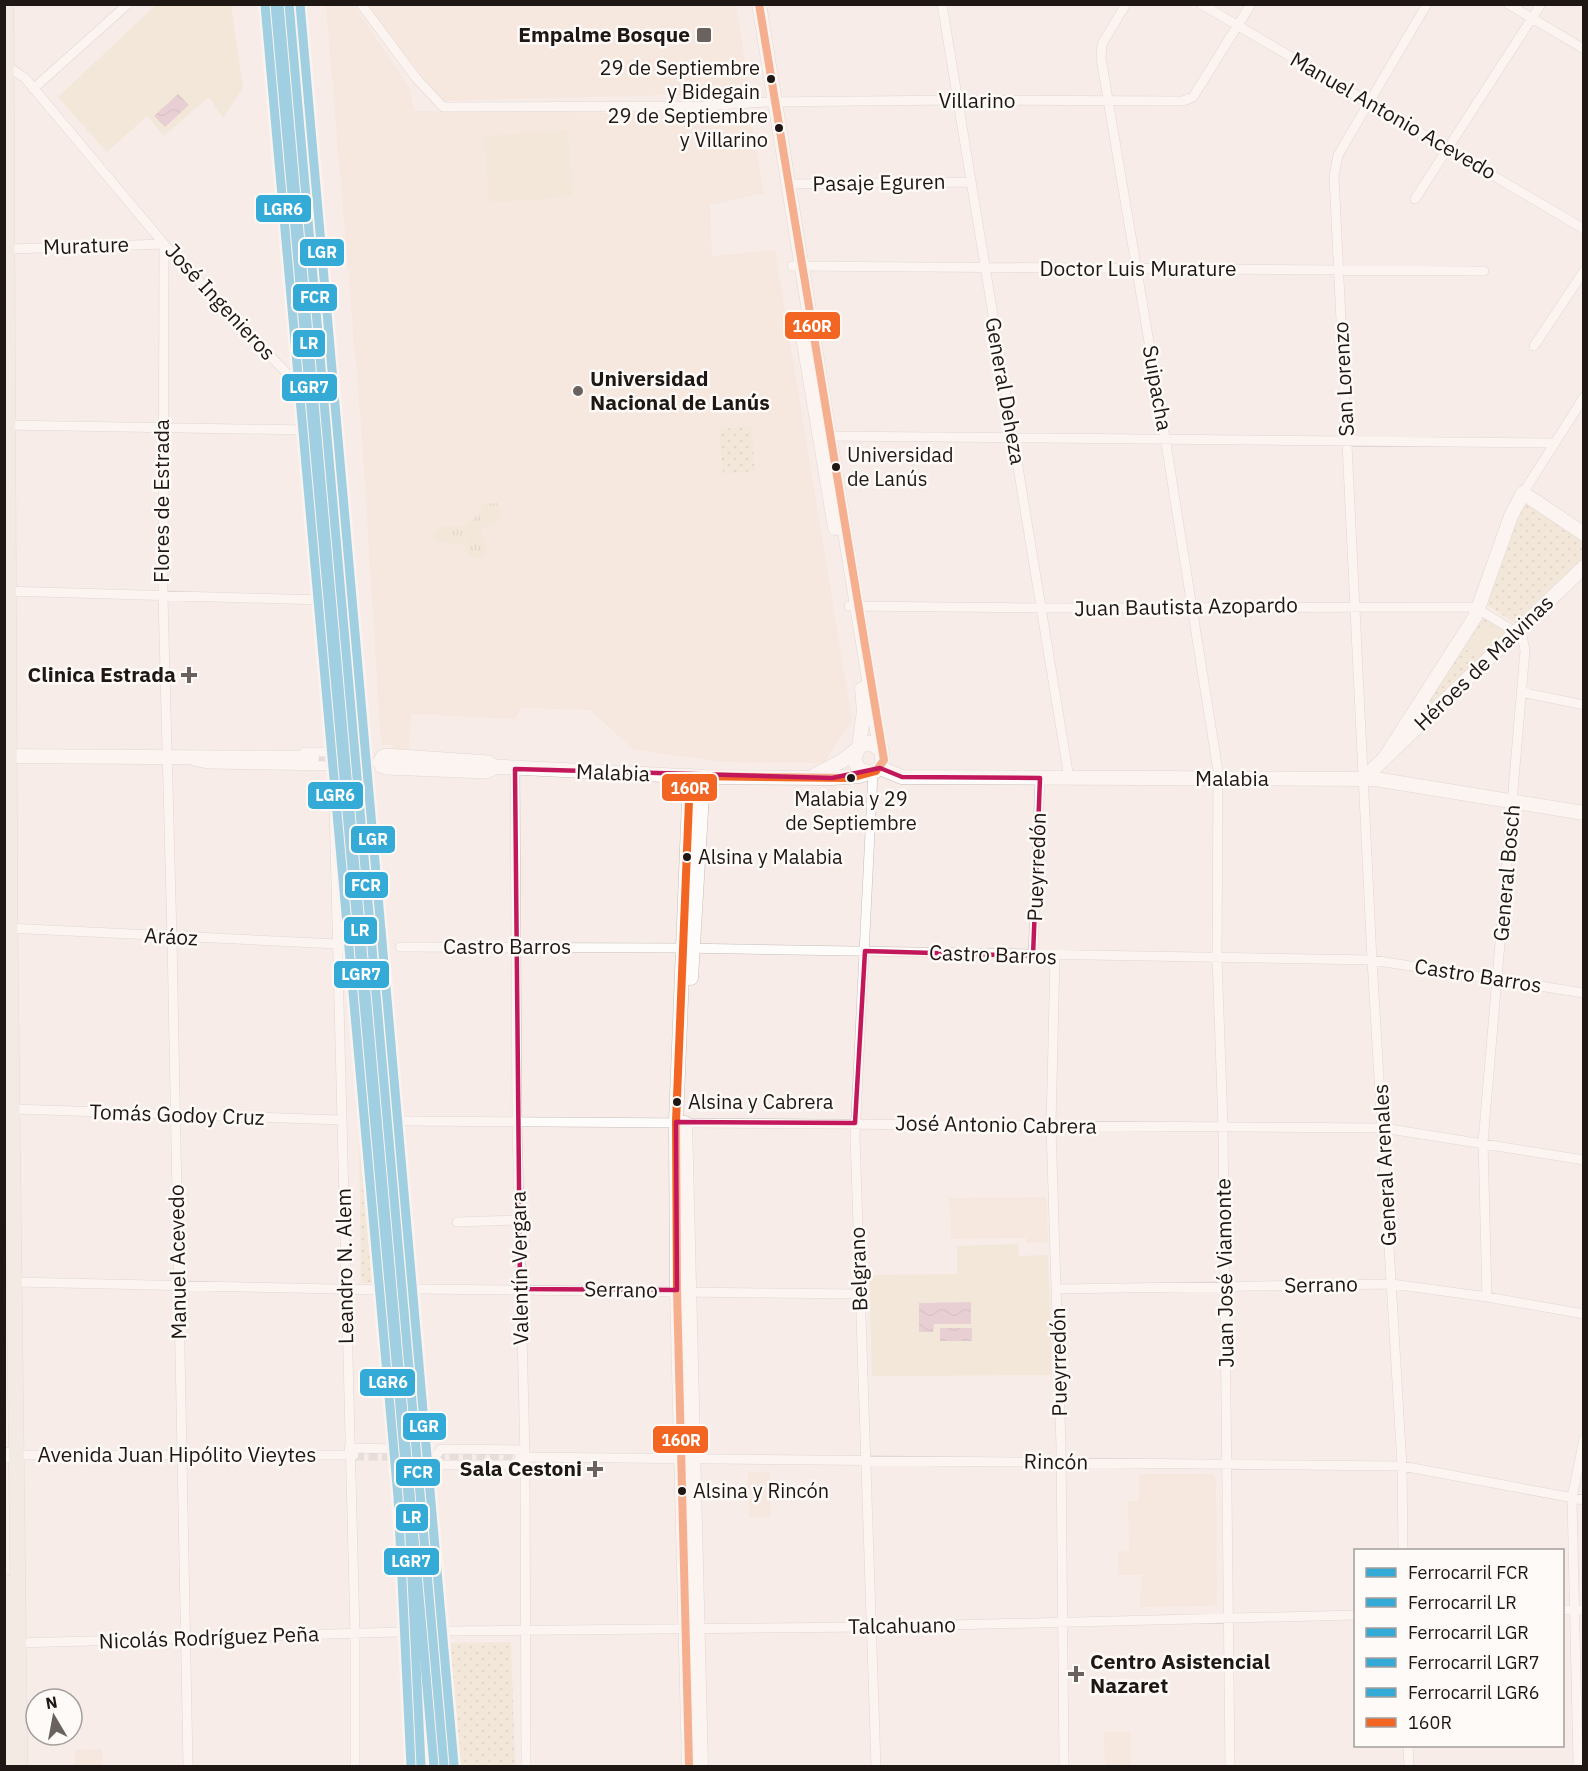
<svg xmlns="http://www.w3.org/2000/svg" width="1588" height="1771" font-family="'IBM Plex Sans',sans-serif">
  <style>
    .built { fill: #f4dfd6 }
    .grass { fill: url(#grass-tufts) }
    .park { fill: url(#park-dots) }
    .garden { fill: #ebe0c8 }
    .water { fill: url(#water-waves) }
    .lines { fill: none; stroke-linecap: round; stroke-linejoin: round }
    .street-tunnel { stroke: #d6ccc7; stroke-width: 9; stroke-dasharray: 9 4.5; stroke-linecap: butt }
    .secondary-tunnel { stroke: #d6ccc7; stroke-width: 14; stroke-dasharray: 14 7; stroke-linecap: butt }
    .street-casing { stroke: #c6beba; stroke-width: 10 }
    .secondary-casing { stroke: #c6beba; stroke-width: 15 }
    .primary-casing { stroke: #cfc9c7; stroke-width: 16 }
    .street { stroke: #fefcfb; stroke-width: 9 }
    .secondary { stroke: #fefcfb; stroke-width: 14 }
    .primary { stroke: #ede6de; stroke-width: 15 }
    .bus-1-casing { stroke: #fefaf8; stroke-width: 12 }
    .bus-1 { stroke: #f26522; stroke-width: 8 }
    .rail-1-casing { stroke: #fefaf8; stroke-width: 14 }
    .rail-2-casing { stroke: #fefaf8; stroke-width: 14 }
    .rail-3-casing { stroke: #fefaf8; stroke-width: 14 }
    .rail-4-casing { stroke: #fefaf8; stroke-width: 14 }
    .rail-5-casing { stroke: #fefaf8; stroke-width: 14 }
    .rail-1 { stroke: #34abd7; stroke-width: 9 }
    .rail-2 { stroke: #34abd7; stroke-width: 9 }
    .rail-3 { stroke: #34abd7; stroke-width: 9 }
    .rail-4 { stroke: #34abd7; stroke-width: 9 }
    .rail-5 { stroke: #34abd7; stroke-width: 9 }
    .marked { fill: none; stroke: #c2185b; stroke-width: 4.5; stroke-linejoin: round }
    .poi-dot { fill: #6a625e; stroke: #fefaf8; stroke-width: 2 }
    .bus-dot { fill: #1e1714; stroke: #fefaf8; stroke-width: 2 }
    .labels { text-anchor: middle; stroke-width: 5; stroke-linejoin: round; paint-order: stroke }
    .bus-label { font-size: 20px; fill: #1e1714; stroke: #fefaf8; text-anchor: start }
    .poi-label { font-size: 21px; font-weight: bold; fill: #1e1714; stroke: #fefaf8; text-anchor: end }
    .street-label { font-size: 21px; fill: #1e1714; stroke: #fefaf8 }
    .line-badge { stroke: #fefaf8; stroke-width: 2 }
    .badge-label { font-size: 16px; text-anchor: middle; font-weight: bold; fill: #fff }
  </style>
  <defs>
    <pattern id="grass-tufts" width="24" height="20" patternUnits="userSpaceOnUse" patternTransform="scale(1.5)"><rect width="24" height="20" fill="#ebe0c8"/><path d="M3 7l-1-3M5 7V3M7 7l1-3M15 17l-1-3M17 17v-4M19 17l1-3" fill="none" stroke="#c9bfab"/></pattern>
    <pattern id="park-dots" width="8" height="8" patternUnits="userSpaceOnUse" patternTransform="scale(1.5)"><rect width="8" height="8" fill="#ebe0c8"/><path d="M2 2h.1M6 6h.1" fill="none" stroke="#c9bfab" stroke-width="1.8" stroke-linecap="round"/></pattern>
    <pattern id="water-waves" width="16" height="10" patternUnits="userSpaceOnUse" patternTransform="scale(1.5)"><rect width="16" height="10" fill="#d3acba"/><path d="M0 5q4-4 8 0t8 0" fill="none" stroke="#b5939f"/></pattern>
  </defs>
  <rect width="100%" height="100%" fill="#f7ece7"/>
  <path class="built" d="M 326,5 L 354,5 L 410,89 L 414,111 L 750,114 L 764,193 L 710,205 L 712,256 L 775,250 L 852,721 L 824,763 L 725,762 L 634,750 L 590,710 L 522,708 L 515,719 L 411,714 L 409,753 L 394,753 L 392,745 L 381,745 L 362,437 Z
    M 366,5 L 736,5 L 750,93 L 442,101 Z
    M 1046,1197 L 1048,1242 L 1026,1243 L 1026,1238 L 951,1239 L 949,1198 Z
    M 748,1472 L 770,1472 L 771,1517 L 749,1518 Z
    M 1139,1474 L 1213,1474 L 1216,1478 L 1217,1603 L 1213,1606 L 1140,1607 L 1141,1575 L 1118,1575 L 1118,1552 L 1129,1551 L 1128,1501 L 1139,1501 Z
    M 453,1723 L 459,1766 L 409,1766 L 409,1725 Z
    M 1104,1732 L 1131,1732 L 1131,1766 L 1105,1766 Z
    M 102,1749 L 103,1766 L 75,1766 L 75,1750 Z"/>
  <path class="grass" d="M 497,503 L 502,512 L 495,524 L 484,526 L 481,536 L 485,541 L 486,552 L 480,559 L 469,556 L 464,546 L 467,541 L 464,539 L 464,543 L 453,545 L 450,542 L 437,543 L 432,535 L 441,526 C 460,529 476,524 483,504 Z"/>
  <path class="park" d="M 751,426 L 755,471 L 723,474 L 719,429 Z
    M 1526,504 L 1531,504 L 1583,541 L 1583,560 L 1519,622 L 1515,623 L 1486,604 L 1521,507 Z
    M 1485,619 L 1505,629 L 1508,634 L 1424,711 L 1422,710 L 1480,620 Z
    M 357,969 L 385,1283 L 361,1283 Z
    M 511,1642 L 515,1766 L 459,1766 L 446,1643 Z"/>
  <path class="garden" d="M 156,5 L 231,5 L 243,88 L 223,118 L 209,97 L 164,136 L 147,116 L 107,152 L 58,97 Z
    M 568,130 L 573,196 L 489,203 L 484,136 Z
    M 1484,622 L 1501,633 L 1475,657 L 1466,649 Z
    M 1018,1244 L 1019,1256 L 1048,1255 L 1052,1375 L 872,1376 L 869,1275 L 957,1274 L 957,1246 Z"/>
  <path class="water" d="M 178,94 L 189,105 L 165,127 L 154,116 Z
    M 971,1302 L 971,1324 L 934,1324 L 933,1332 L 919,1332 L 919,1303 Z
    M 940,1328 L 972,1328 L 972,1341 L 940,1341 Z"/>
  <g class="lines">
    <path class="street-tunnel" d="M 355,1456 L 519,1457"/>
    <path class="secondary-tunnel" d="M 312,758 L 382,761"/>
    <defs>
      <path id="street" d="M 361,4 L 416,78 L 443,107 L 703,106 L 766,102 L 957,100 L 1183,101 L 1193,97 L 1251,4
        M 942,4 L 1069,778
        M 1126,4 L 1102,44 L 1101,58 L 1165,437 L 1218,771 L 1217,958 L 1223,1126 L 1230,1766
        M 1201,4 L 1584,229
        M 1508,4 L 1584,49
        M 7,66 L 25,78 L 164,244 L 297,384 L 305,396 L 333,766 L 355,1633 L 355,1766
        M 33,89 L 128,4
        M 788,184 L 970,182
        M 1415,199 L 1541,4
        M 164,244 L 163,596 L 172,938 L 188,1766
        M 9,249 L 164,244
        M 792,266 L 1484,271
        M 1534,346 L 1584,271
        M 5,425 L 308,430
        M 825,436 L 1554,443
        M 1523,493 L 1584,397
        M 4,591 L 322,600
        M 849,606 L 1042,608 L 1468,607 L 1478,609 L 1522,636 L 1525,650 L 1483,1142 L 1487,1297
        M 1521,692 L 1584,705
        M 304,752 L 331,752
        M 386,753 L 489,760 L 500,768 L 486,774 L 386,770 L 380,768 L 377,762 L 381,755 Z
        M 194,761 L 208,764 L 333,766
        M 515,769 L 517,1123 L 525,1457 L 526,1766
        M 873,772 L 855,1136 L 876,1766
        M 7,928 L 337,944
        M 400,947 L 683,948 L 1372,960 L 1584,993
        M 1033,956 L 1040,778
        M 1055,957 L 1051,1126 L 1061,1448 L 1064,1766
        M 14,1109 L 341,1120
        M 405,1121 L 1383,1128 L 1584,1160
        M 457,1222 L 519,1220
        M 15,1282 L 385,1290
        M 418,1289 L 859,1294
        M 1057,1289 L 1392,1284 L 1487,1297 L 1584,1314
        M 349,1448 L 398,1449
        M 525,1450 L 441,1449 L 435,1457 L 441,1465 L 525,1465
        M 17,1455 L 354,1455
        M 519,1457 L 1402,1466 L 1584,1500
        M 1403,1550 L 1402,1466 L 1372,960 L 1334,176 L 1338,155 L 1427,4
        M 1562,1610 L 1584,1610
        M 448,1631 L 871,1627 L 1356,1615
        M 19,1643 L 399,1632
        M 1408,1746 L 1409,1766
        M 1578,1766 L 1572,1498 L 1584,1439"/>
      <path id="secondary" d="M 759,4 L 880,747
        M 800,319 L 835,528
        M 859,746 L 864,711 L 862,689
        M 4,756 L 312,758
        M 1384,759 L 1475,617 L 1511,516 L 1523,493 L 1584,534
        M 382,761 L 703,777 L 832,778 L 859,776 L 876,771 L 882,765 L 882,751 L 870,743 L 859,746 L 854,760 L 859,769 L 870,773
        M 880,768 L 902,777 L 1375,779 L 1584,813
        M 815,775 L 842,761 L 856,750
        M 1363,779 L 1584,567
        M 691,978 L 703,777
        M 685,1123 L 701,1766
        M 4,1455 L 17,1455
        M 689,1766 L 677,1290 L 676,1122 L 690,776"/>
      <path id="primary" d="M 6,4 L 10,928 L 20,1766
        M 4,1581 L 6,1766"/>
    </defs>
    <use href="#street" class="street-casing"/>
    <use href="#secondary" class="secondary-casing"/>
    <use href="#primary" class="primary-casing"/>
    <use href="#street" class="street"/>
    <use href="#secondary" class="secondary"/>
    <use href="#primary" class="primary"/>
    <defs>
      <path id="bus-1" d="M 689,1766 L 677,1290 L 676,1122 L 690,776 L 850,778 L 876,771 L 884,760 L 759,4"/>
    </defs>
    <use href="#bus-1" class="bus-1-casing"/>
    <use href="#bus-1" class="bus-1"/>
    <defs>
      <path id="rail-1" d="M 289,4 L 444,1766"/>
      <path id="rail-2" d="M 279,5 L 434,1766"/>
      <path id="rail-3" d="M 300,4 L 454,1765"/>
      <path id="rail-4" d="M 275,4 L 408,1496 L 421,1766"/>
      <path id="rail-5" d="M 265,5 L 398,1497 L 411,1766"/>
    </defs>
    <use href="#rail-1" class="rail-1-casing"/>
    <use href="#rail-2" class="rail-2-casing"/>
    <use href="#rail-3" class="rail-3-casing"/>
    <use href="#rail-4" class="rail-4-casing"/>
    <use href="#rail-5" class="rail-5-casing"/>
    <use href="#rail-1" class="rail-1"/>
    <use href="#rail-2" class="rail-2"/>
    <use href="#rail-3" class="rail-3"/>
    <use href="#rail-4" class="rail-4"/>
    <use href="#rail-5" class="rail-5"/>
  </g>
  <path d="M0 0H1588V1771H0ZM 880,768 L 902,777 L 1040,778 L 1033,956 L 865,951 L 855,1123 L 676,1122 L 677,1290 L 520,1289 L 515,769 L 832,778 Z" fill="#f7ece7" fill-opacity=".55" fill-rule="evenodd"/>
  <path class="marked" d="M 880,768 L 902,777 L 1040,778 L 1033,956 L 865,951 L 855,1123 L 676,1122 L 677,1290 L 520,1289 L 515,769 L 832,778 Z"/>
  <g class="poi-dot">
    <rect x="696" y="27" width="16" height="16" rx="3"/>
    <circle cx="578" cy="391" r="6"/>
    <path d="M186 666h6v6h6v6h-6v6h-6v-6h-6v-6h6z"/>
    <path d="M592 1460h6v6h6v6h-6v6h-6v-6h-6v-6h6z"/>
    <path d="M1073 1665h6v6h6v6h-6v6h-6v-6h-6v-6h6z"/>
  </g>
  <g class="bus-dot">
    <circle cx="771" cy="79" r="5"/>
    <circle cx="779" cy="128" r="5"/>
    <circle cx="836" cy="467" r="5"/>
    <circle cx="851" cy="778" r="5"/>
    <circle cx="687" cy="857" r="5"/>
    <circle cx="677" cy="1102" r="5"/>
    <circle cx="682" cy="1491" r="5"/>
  </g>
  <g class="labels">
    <g class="bus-label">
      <text x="760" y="75" text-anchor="end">29 de Septiembre<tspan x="760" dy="24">y Bidegain</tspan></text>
      <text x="768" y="123" text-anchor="end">29 de Septiembre<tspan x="768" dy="24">y Villarino</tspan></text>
      <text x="847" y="462">Universidad<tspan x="847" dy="24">de Lanús</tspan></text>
      <text x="851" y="806" text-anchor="middle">Malabia y 29<tspan x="851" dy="24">de Septiembre</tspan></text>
      <text x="698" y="864">Alsina y Malabia</text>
      <text x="688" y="1109">Alsina y Cabrera</text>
      <text x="693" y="1498">Alsina y Rincón</text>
    </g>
    <g class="poi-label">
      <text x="690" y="42">Empalme Bosque</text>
      <text x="590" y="386" text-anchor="start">Universidad<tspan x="590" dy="24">Nacional de Lanús</tspan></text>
      <text x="176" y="682">Clinica Estrada</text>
      <text x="582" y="1476">Sala Cestoni</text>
      <text x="1090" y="1669" text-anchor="start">Centro Asistencial<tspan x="1090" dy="24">Nazaret</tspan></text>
    </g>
    <g class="street-label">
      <text x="977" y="108">Villarino</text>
      <text transform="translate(1393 116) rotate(30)" y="7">Manuel Antonio Acevedo</text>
      <text transform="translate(879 183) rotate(-1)" y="7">Pasaje Eguren</text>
      <text transform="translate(86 246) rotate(-2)" y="7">Murature</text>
      <text x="1138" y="276">Doctor Luis Murature</text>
      <text transform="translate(220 302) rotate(47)" y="7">José Ingenieros</text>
      <text transform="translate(1344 379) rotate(-93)" y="7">San Lorenzo</text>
      <text transform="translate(1157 388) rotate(80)" y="7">Suipacha</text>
      <text transform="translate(1005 391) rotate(80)" y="7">General Deheza</text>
      <text transform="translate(162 501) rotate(-90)" y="7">Flores de Estrada</text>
      <text transform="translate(1186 607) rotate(-1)" y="7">Juan Bautista Azopardo</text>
      <text transform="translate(1484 663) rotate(-44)" y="7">Héroes de Malvinas</text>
      <text transform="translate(613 773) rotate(2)" y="7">Malabia</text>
      <text x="1232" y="786">Malabia</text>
      <text transform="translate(1037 867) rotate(-88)" y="7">Pueyrredón</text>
      <text transform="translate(1507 873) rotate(-85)" y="7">General Bosch</text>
      <text transform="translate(171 937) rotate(3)" y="7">Aráoz</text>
      <text x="507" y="954">Castro Barros</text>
      <text transform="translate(993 955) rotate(2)" y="7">Castro Barros</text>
      <text transform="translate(1478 976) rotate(9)" y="7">Castro Barros</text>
      <text transform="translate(177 1115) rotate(2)" y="7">Tomás Godoy Cruz</text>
      <text transform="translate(996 1125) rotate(1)" y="7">José Antonio Cabrera</text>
      <text transform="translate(1385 1165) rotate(-93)" y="7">General Arenales</text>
      <text transform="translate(178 1262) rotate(-91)" y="7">Manuel Acevedo</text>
      <text transform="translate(345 1266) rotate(-91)" y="7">Leandro N. Alem</text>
      <text transform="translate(520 1268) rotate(-91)" y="7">Valentín Vergara</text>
      <text transform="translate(859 1269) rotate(-92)" y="7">Belgrano</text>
      <text transform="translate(1225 1273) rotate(-91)" y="7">Juan José Viamonte</text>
      <text transform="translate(1321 1285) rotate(-1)" y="7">Serrano</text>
      <text transform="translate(621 1290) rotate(1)" y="7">Serrano</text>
      <text transform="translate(1059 1362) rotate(-91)" y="7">Pueyrredón</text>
      <text x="177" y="1462">Avenida Juan Hipólito Vieytes</text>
      <text transform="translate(1056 1462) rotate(1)" y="7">Rincón</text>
      <text transform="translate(902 1626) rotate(-1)" y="7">Talcahuano</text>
      <text transform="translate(209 1638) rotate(-2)" y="7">Nicolás Rodríguez Peña</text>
    </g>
  </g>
  <g class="line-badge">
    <rect x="255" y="194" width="57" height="29" rx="6" fill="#34abd7"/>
    <rect x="299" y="238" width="46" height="29" rx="6" fill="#34abd7"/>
    <rect x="292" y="283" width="46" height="29" rx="6" fill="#34abd7"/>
    <rect x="784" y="311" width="57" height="29" rx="6" fill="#f26522"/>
    <rect x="292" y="329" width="34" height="29" rx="6" fill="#34abd7"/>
    <rect x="281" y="373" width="57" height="29" rx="6" fill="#34abd7"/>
    <rect x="661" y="773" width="57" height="29" rx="6" fill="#f26522"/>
    <rect x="307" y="781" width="57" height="29" rx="6" fill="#34abd7"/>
    <rect x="350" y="825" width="46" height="29" rx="6" fill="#34abd7"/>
    <rect x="344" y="871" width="45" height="28" rx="6" fill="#34abd7"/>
    <rect x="343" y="916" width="35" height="29" rx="6" fill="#34abd7"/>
    <rect x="333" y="960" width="57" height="29" rx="6" fill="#34abd7"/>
    <rect x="359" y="1368" width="57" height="29" rx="6" fill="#34abd7"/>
    <rect x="402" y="1412" width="45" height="29" rx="6" fill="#34abd7"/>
    <rect x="652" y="1425" width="57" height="29" rx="6" fill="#f26522"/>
    <rect x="395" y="1458" width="46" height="29" rx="6" fill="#34abd7"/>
    <rect x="395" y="1503" width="34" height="29" rx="6" fill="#34abd7"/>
    <rect x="383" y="1547" width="57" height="29" rx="6" fill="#34abd7"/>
  </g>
  <g class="badge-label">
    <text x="283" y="215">LGR6</text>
    <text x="322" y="258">LGR</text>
    <text x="315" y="303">FCR</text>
    <text x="812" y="332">160R</text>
    <text x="309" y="349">LR</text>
    <text x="309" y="393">LGR7</text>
    <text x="690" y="794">160R</text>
    <text x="335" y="801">LGR6</text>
    <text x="373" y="845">LGR</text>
    <text x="366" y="891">FCR</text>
    <text x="360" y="936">LR</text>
    <text x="361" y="980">LGR7</text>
    <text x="388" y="1388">LGR6</text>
    <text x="424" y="1432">LGR</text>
    <text x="681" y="1446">160R</text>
    <text x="418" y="1478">FCR</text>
    <text x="412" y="1523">LR</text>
    <text x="411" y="1567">LGR7</text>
  </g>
  <rect width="1588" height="1771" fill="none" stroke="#1e1714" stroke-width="12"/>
  <rect x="1354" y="1549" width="210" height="198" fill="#fefaf8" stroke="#a49f9d" stroke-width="1.5"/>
  <rect x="1366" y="1568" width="30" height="9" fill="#34abd7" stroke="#a49f9d" stroke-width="1.5"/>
  <text x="1408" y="1579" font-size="18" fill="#1e1714">Ferrocarril FCR</text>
  <rect x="1366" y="1598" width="30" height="9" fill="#34abd7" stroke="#a49f9d" stroke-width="1.5"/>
  <text x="1408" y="1609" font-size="18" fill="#1e1714">Ferrocarril LR</text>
  <rect x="1366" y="1628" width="30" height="9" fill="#34abd7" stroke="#a49f9d" stroke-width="1.5"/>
  <text x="1408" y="1639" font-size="18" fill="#1e1714">Ferrocarril LGR</text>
  <rect x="1366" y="1658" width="30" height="9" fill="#34abd7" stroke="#a49f9d" stroke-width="1.5"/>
  <text x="1408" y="1669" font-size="18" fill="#1e1714">Ferrocarril LGR7</text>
  <rect x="1366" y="1688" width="30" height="9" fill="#34abd7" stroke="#a49f9d" stroke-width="1.5"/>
  <text x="1408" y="1699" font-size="18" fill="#1e1714">Ferrocarril LGR6</text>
  <rect x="1366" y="1718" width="30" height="9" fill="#f26522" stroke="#a49f9d" stroke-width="1.5"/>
  <text x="1408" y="1729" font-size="18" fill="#1e1714">160R</text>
  <g transform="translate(54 1717) rotate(350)"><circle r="28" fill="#fefaf8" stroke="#a49f9d" stroke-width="1.5"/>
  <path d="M0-4.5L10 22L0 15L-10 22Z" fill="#6a625e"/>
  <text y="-9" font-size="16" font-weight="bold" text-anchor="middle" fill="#1e1714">N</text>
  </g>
</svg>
